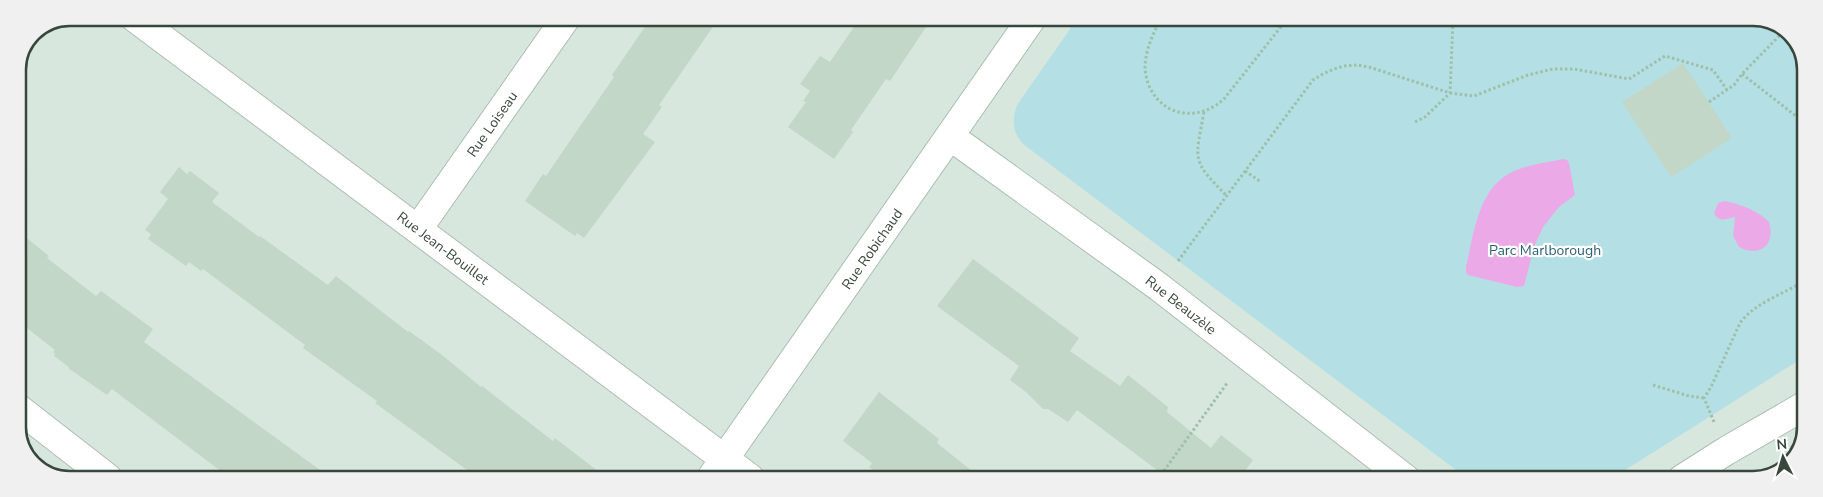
<svg xmlns="http://www.w3.org/2000/svg" width="1823" height="497" font-family="'Nunito Sans',sans-serif">
  <style>
    .residential { fill: #d7e7dd }
    .green { fill: #b4e0e5 }
    .water { fill: #eca9e8 }
    .building { fill: #c2d7c7 }
    .lines { fill: none; stroke-linecap: round; stroke-linejoin: round }
    .street-casing { stroke: #acbeb2; stroke-width: 30 }
    .path { stroke: #9ebfa8; stroke-width: 3; stroke-dasharray: 2.5 2.5; stroke-linecap: butt }
    .street { stroke: #fff; stroke-width: 28 }
    .labels { text-anchor: middle; stroke-width: 4.5; stroke-linejoin: round; paint-order: stroke }
    .street-label { font-size: 14px; fill: #38473c; stroke: #fff }
    .park-label { font-size: 14px; fill: #2e6275; stroke: #fff }
    .rim { fill: none; stroke: #38473c; stroke-width: 2.5 }
  </style>
  <rect width="100%" height="100%" fill="#e9f3ed"/>
  <path class="residential" d="M 71,18 L 1766,19 L 1792,36 L 1805,67 L 1804,440 L 1785,468 L 1753,479 L 57,478 L 31,461 L 18,430 L 18,70 L 33,33 Z"/>
  <path class="green" d="M 1077,19 L 1766,19 L 1792,36 L 1805,67 L 1804,357 L 1611,479 L 1468,479 L 1023,144 C 1012,132 1012,120 1017,105 Z"/>
  <path class="water" d="M 1563,159 L 1567,160 L 1569,163 L 1575,195 L 1559,207 L 1543,227 L 1534,247 L 1524,286 L 1517,287 L 1468,275 L 1466,272 L 1466,267 C 1474,233 1478,187 1514,171 C 1529,164 1547,163 1563,159 Z
    M 1725,201 C 1742,205 1757,210 1769,222 C 1776,245 1760,258 1739,247 L 1733,236 L 1735,218 L 1733,217 C 1726,220 1718,222 1714,213 L 1718,203 Z"/>
  <path class="building" d="M 651,18 L 719,18 L 659,105 L 662,107 L 643,134 L 655,142 L 584,238 L 577,233 L 575,236 L 525,201 L 543,174 L 546,176 L 563,151 L 614,77 L 612,75 Z
    M 860,18 L 932,18 L 890,81 L 886,79 L 851,130 L 853,132 L 834,159 L 788,127 L 806,102 L 803,101 L 810,91 L 800,84 L 820,56 L 830,62 Z
    M 1683,63 L 1732,138 L 1671,177 L 1622,102 Z
    M 179,167 L 187,174 L 190,171 L 219,193 L 212,202 L 259,237 L 260,236 L 328,285 L 336,276 L 408,332 L 409,331 L 442,355 L 481,387 L 482,386 L 553,441 L 555,438 L 607,478 L 478,478 L 375,403 L 377,401 L 303,348 L 305,345 L 203,269 L 201,271 L 189,262 L 186,266 L 148,239 L 151,234 L 145,230 L 168,199 L 160,192 Z
    M 18,231 L 49,256 L 47,258 L 96,296 L 101,291 L 153,329 L 144,342 L 331,478 L 230,478 L 112,389 L 107,395 L 68,368 L 69,367 L 54,356 L 55,354 L 53,352 L 55,350 L 18,321 Z
    M 973,259 L 1079,338 L 1070,351 L 1120,386 L 1128,375 L 1168,407 L 1167,412 L 1211,448 L 1221,435 L 1253,460 L 1243,474 L 1249,479 L 1169,479 L 1077,410 L 1068,422 L 1048,409 L 1043,409 L 1027,393 L 1010,380 L 1019,366 L 937,306 Z
    M 879,392 L 939,439 L 937,443 L 982,479 L 885,479 L 869,467 L 872,463 L 843,441 Z"/>
  <g class="lines">
    <defs>
      <path id="street" d="M 135,18 L 750,478
        M 951,137 L 1159,287 L 1406,479
        M 418,229 L 566,18
        M 18,408 L 108,478
        M 711,478 L 1032,18
        M 1682,479 L 1726,451 L 1804,406"/>
    </defs>
    <use href="#street" class="street-casing"/>
    <path class="path" d="M 1161,19 C 1153,33 1146,49 1145,66 C 1145,73 1147,82 1150,88 C 1165,118 1200,121 1224,99 L 1287,19
      M 1742,74 L 1805,123
      M 1709,102 L 1734,85 L 1742,74 L 1784,31
      M 1204,112 C 1195,161 1191,160 1227,196
      M 1415,122 L 1425,117 L 1450,93 L 1453,19
      M 1245,171 L 1261,182
      M 1178,261 L 1313,80 L 1323,74 L 1334,69 L 1344,66 L 1357,65 L 1369,67 L 1450,93 L 1474,96 L 1528,75 L 1553,69 L 1574,69 L 1629,79 L 1665,56 L 1713,70 L 1727,90
      M 1653,385 L 1689,396 L 1704,398
      M 1714,422 L 1704,398 L 1711,387 L 1740,323 C 1754,303 1784,294 1804,281
      M 1158,479 L 1228,382"/>
    <use href="#street" class="street"/>
  </g>
  <g class="labels">
    <g class="street-label">
      <text transform="translate(492 124) rotate(-55)" y="5">Rue Loiseau</text>
      <text transform="translate(443 248) rotate(37)" y="5">Rue Jean-Bouillet</text>
      <text transform="translate(872 249) rotate(-55)" y="5">Rue Robichaud</text>
      <text transform="translate(1181 305) rotate(38)" y="5">Rue Beauzèle</text>
    </g>
    <g class="park-label">
      <text x="1545" y="255">Parc Marlborough</text>
    </g>
  </g>
  <path d="M0 0H1823V497H0ZM70 26H1753A44 44 0 0 1 1797 70V427A44 44 0 0 1 1753 471H70A44 44 0 0 1 26 427V70A44 44 0 0 1 70 26Z" fill="#eff0ef" fill-rule="evenodd"/>
  <path class="rim" d="M70 26H1753A44 44 0 0 1 1797 70V427A44 44 0 0 1 1753 471H70A44 44 0 0 1 26 427V70A44 44 0 0 1 70 26Z"/>
  <g transform="translate(1783 457) rotate(355)" stroke="#ffffff" stroke-width="4" paint-order="stroke">
  <path d="M0-4L9 19L0 12L-9 19Z" fill="#38473c"/>
  <text y="-8" font-size="14" font-weight="bold" text-anchor="middle" fill="#38473c">N</text>
  </g>
</svg>
